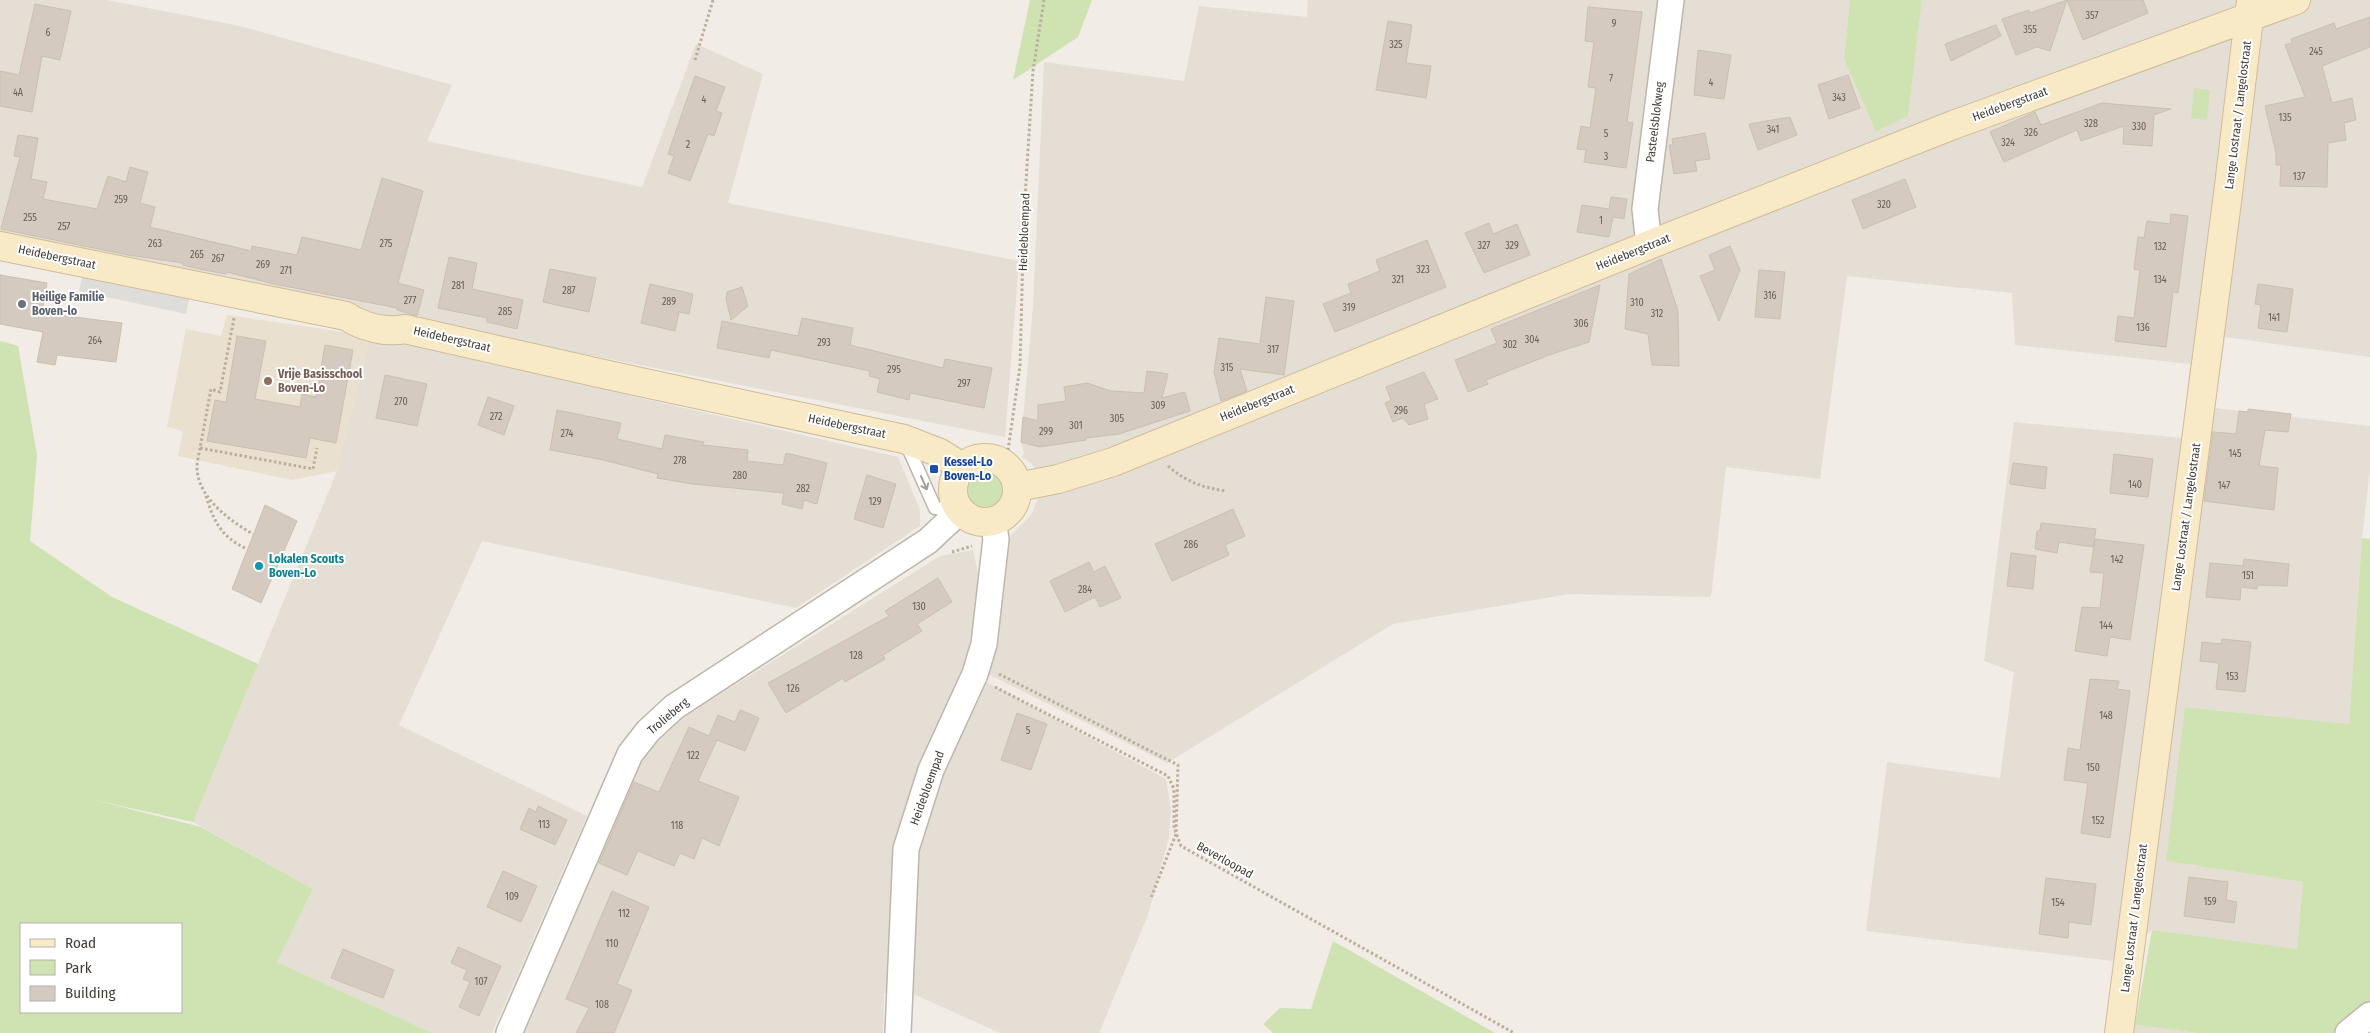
<svg xmlns="http://www.w3.org/2000/svg" width="2370" height="1033" font-family="'Fira Sans Condensed',sans-serif">
  <style>
    .residential { fill: #e4ded4 }
    .education { fill: #e9e0d0 }
    .green { fill: #cfe2b1; fill-rule: evenodd }
    .parking { fill: #dfddda }
    .building { fill: #d4cabf; stroke: #cbbfb0 }
    .lines { fill: none; stroke-linecap: round; stroke-linejoin: round }
    .lane-casing { stroke: #beb6ac; stroke-width: 15 }
    .street-casing { stroke: #beb6ac; stroke-width: 28 }
    .secondary-casing { stroke: #cdbc98; stroke-width: 30 }
    .path { stroke: #bcae9b; stroke-width: 3; stroke-dasharray: 2.5 2.5; stroke-linecap: butt }
    .lane { stroke: #fff; stroke-width: 12 }
    .street { stroke: #fff; stroke-width: 25 }
    .secondary { stroke: #f9eac7; stroke-width: 28 }
    .oneway { stroke: #a19e9a }
    .worship-dot { fill: #6b7280; stroke: #fff; stroke-width: 2 }
    .education-dot { fill: #8d6e63; stroke: #fff; stroke-width: 2 }
    .transit-dot { fill: #1a4fb4; stroke: #fff; stroke-width: 2 }
    .culture-dot { fill: #0f9aa8; stroke: #fff; stroke-width: 2 }
    .labels { text-anchor: middle; stroke-width: 4; stroke-linejoin: round; paint-order: stroke }
    .number-label { font-size: 10px; fill: #676058 }
    .street-label { font-size: 12px; fill: #433c35; stroke: #fff }
    .worship-label { font-size: 12px; font-weight: bold; fill: #5b616d; stroke: #fff; text-anchor: start }
    .education-label { font-size: 12px; font-weight: bold; fill: #785e54; stroke: #fff; text-anchor: start }
    .transit-label { font-size: 12px; font-weight: bold; fill: #164399; stroke: #fff; text-anchor: start }
    .culture-label { font-size: 12px; font-weight: bold; fill: #0d838f; stroke: #fff; text-anchor: start }
  </style>
  <rect width="100%" height="100%" fill="#f1ece5"/>
  <path class="residential" d="M 0,0 L 107,0 L 240,26 L 452,85 L 427,141 L 642,187 L 696,44 L 763,74 L 728,203 L 1019,261 L 1005,437 L 0,239 Z
    M 1308,0 L 1850,0 L 1844,59 L 1876,132 L 1908,116 L 1922,0 L 2370,0 L 2370,357 L 2225,337 L 2215,408 L 2370,426 L 2370,470 L 2362,538 L 2349,724 L 2186,707 L 2166,861 L 2303,882 L 2297,949 L 2152,930 L 2113,961 L 1866,931 L 1887,762 L 2000,778 L 2014,672 L 1984,661 L 2014,422 L 2182,438 L 2190,364 L 2015,345 L 2012,293 L 1847,276 L 1820,479 L 1726,467 L 1711,597 L 1569,594 L 1393,624 L 1167,763 L 984,672 L 1011,535 L 1031,515 L 1039,497 L 1037,472 L 1031,463 L 1022,457 L 1024,453 L 1021,442 L 1033,306 L 1044,62 L 1184,81 L 1199,6 L 1307,17 Z
    M 371,336 L 898,457 L 920,510 L 920,526 L 796,608 L 482,541 L 399,725 L 587,816 L 492,1033 L 432,1033 L 277,962 L 313,889 L 193,822 L 337,471 Z
    M 973,550 L 979,577 L 966,671 L 1166,779 L 1171,809 L 1169,837 L 1148,915 L 1099,1033 L 1000,1033 L 911,993 L 884,993 L 883,1033 L 520,1033 L 635,769 L 658,738 L 676,722 L 940,556 Z
    M 2118,1022 L 2135,1025 L 2198,1033 L 2117,1033 Z"/>
  <path class="education" d="M 227,315 L 371,336 L 337,471 L 292,480 L 178,456 L 183,431 L 167,427 L 186,329 L 221,336 Z"/>
  <path class="green" d="M 1030,0 L 1092,0 L 1078,37 L 1013,80 Z
    M 1850,0 L 1922,0 L 1908,116 L 1876,132 L 1844,59 Z
    M 2194,88 L 2210,90 L 2207,120 L 2191,118 Z
    M 0,341 L 18,346 L 37,455 L 30,541 L 112,597 L 258,664 L 193,822 L 90,799 L 201,827 L 313,889 L 277,962 L 432,1033 L 0,1033 ZM 21,924 L 181,924 L 181,1012 L 21,1012 Z
    M963 489a22 22 0 1 1 44 0a22 22 0 1 1-44 0Z
    M 2362,538 L 2370,539 L 2370,1004 L 2333,1033 L 2198,1033 L 2135,1025 L 2152,930 L 2297,949 L 2303,882 L 2166,861 L 2185,707 L 2349,724 Z
    M 1333,941 L 1495,1033 L 1273,1033 L 1263,1024 L 1280,1008 L 1311,1009 Z"/>
  <path class="parking" d="M 83,273 L 190,296 L 186,314 L 79,291 Z"/>
  <path class="building" d="M 2067,0 L 2143,0 L 2148,13 L 2083,40 L 2067,0 L 2050,51 L 2037,47 L 2016,55 L 2002,19 L 2029,10 L 2030,13 Z
    M 35,4 L 71,11 L 60,60 L 42,56 L 32,112 L 0,106 L 0,71 L 19,75 Z
    M 1588,7 L 1642,12 L 1627,122 L 1633,123 L 1626,168 L 1584,162 L 1586,150 L 1577,149 L 1581,126 L 1590,128 L 1596,88 L 1588,87 L 1594,42 L 1585,41 Z
    M 2370,17 L 2370,47 L 2322,66 L 2332,103 L 2352,98 L 2356,120 L 2344,123 L 2346,140 L 2328,143 L 2327,187 L 2280,186 L 2281,165 L 2276,165 L 2276,153 L 2265,106 L 2305,97 L 2285,45 L 2292,43 L 2291,39 L 2334,23 L 2336,29 Z
    M 1388,21 L 1412,25 L 1406,63 L 1431,66 L 1426,98 L 1376,90 Z
    M 1996,25 L 2001,36 L 1951,61 L 1945,44 Z
    M 1698,50 L 1731,55 L 1724,99 L 1694,95 Z
    M 1848,75 L 1860,108 L 1829,119 L 1818,85 Z
    M 695,76 L 725,87 L 716,111 L 722,113 L 714,136 L 708,134 L 690,181 L 668,173 L 674,156 L 668,154 Z
    M 2102,103 L 2171,109 L 2154,115 L 2152,146 L 2123,144 L 2124,126 L 2081,141 L 2077,130 L 2004,162 L 1990,132 L 2035,112 L 2041,125 Z
    M 1790,117 L 1797,135 L 1758,150 L 1749,124 Z
    M 1705,133 L 1710,159 L 1695,161 L 1697,171 L 1674,174 L 1669,145 L 1673,145 L 1672,139 Z
    M 18,135 L 38,138 L 31,179 L 47,182 L 43,199 L 97,209 L 108,176 L 126,182 L 130,167 L 148,172 L 140,203 L 155,207 L 150,227 L 251,251 L 252,246 L 297,255 L 302,237 L 361,250 L 382,178 L 423,191 L 398,283 L 424,290 L 417,316 L 397,310 L 397,308 L 274,284 L 227,272 L 226,274 L 204,270 L 183,265 L 183,263 L 128,255 L 1,229 L 20,157 L 14,156 Z
    M 1905,179 L 1916,207 L 1863,229 L 1852,200 Z
    M 1611,197 L 1627,199 L 1624,219 L 1613,217 L 1609,237 L 1577,232 L 1582,205 L 1609,209 Z
    M 2171,214 L 2188,216 L 2178,293 L 2173,292 L 2166,347 L 2115,341 L 2118,316 L 2134,318 L 2140,270 L 2134,269 L 2138,237 L 2144,238 L 2147,221 L 2170,224 Z
    M 1489,223 L 1493,234 L 1517,224 L 1530,255 L 1484,273 L 1465,233 Z
    M 1427,240 L 1446,287 L 1335,332 L 1323,304 L 1351,293 L 1348,284 L 1380,271 L 1376,260 Z
    M 1730,246 L 1740,270 L 1719,321 L 1700,276 L 1715,270 L 1709,255 Z
    M 449,257 L 477,263 L 472,289 L 523,300 L 517,329 L 487,322 L 487,318 L 438,308 Z
    M 1661,259 L 1678,311 L 1679,366 L 1652,365 L 1648,334 L 1625,329 L 1629,274 Z
    M 550,269 L 596,278 L 589,312 L 543,302 Z
    M 1759,270 L 1785,272 L 1780,319 L 1755,317 Z
    M 0,275 L 47,283 L 42,313 L 122,323 L 116,362 L 57,355 L 55,365 L 37,362 L 43,332 L 0,324 Z
    M 650,284 L 693,294 L 689,314 L 679,312 L 675,331 L 641,323 Z
    M 2258,284 L 2293,289 L 2287,332 L 2258,328 L 2261,305 L 2255,304 Z
    M 1600,285 L 1589,342 L 1549,355 L 1486,380 L 1488,384 L 1468,392 L 1455,360 L 1497,343 L 1491,329 Z
    M 742,287 L 748,306 L 731,320 L 726,299 L 727,292 Z
    M 1266,297 L 1294,301 L 1284,375 L 1240,369 L 1247,391 L 1221,401 L 1214,372 L 1219,338 L 1260,344 Z
    M 802,318 L 853,328 L 850,345 L 943,368 L 945,359 L 992,368 L 984,408 L 910,393 L 909,400 L 877,392 L 880,379 L 869,376 L 870,371 L 771,350 L 769,358 L 717,348 L 722,321 L 798,336 Z
    M 237,336 L 266,341 L 255,399 L 300,407 L 302,394 L 316,397 L 325,345 L 353,350 L 336,443 L 310,438 L 306,458 L 207,441 L 215,400 L 226,402 Z
    M 1147,371 L 1168,374 L 1162,398 L 1185,392 L 1190,411 L 1119,434 L 1086,438 L 1086,440 L 1040,447 L 1021,442 L 1023,417 L 1038,421 L 1038,405 L 1066,401 L 1064,387 L 1087,383 L 1111,391 L 1144,393 Z
    M 1424,372 L 1438,399 L 1424,404 L 1428,419 L 1409,425 L 1403,418 L 1393,422 L 1385,403 L 1391,400 L 1386,387 Z
    M 385,375 L 427,384 L 417,426 L 376,418 Z
    M 488,397 L 514,406 L 504,435 L 478,425 Z
    M 2248,409 L 2291,414 L 2288,432 L 2265,430 L 2259,466 L 2278,468 L 2274,510 L 2204,501 L 2213,432 L 2236,434 L 2239,411 L 2248,412 Z
    M 557,410 L 621,423 L 617,439 L 662,449 L 665,435 L 704,442 L 703,445 L 748,450 L 747,461 L 783,465 L 786,453 L 827,463 L 817,504 L 804,500 L 802,509 L 782,504 L 784,493 L 692,484 L 657,478 L 658,474 L 599,459 L 550,450 Z
    M 2114,454 L 2153,459 L 2148,497 L 2110,493 Z
    M 2013,463 L 2047,467 L 2045,489 L 2010,484 Z
    M 867,475 L 896,484 L 883,528 L 854,519 Z
    M 265,505 L 297,521 L 261,603 L 232,589 Z
    M 1233,509 L 1245,536 L 1225,545 L 1229,555 L 1172,581 L 1155,544 Z
    M 2041,523 L 2096,529 L 2093,547 L 2059,542 L 2057,553 L 2035,549 L 2037,531 L 2040,531 Z
    M 2095,539 L 2144,545 L 2130,640 L 2110,637 L 2107,656 L 2075,651 L 2082,607 L 2100,608 L 2104,573 L 2090,572 Z
    M 2011,553 L 2036,556 L 2033,589 L 2007,586 Z
    M 2244,559 L 2289,564 L 2287,586 L 2258,585 L 2257,589 L 2241,587 L 2240,600 L 2206,597 L 2210,563 L 2243,566 Z
    M 1089,562 L 1094,572 L 1105,566 L 1121,598 L 1100,607 L 1095,597 L 1065,612 L 1050,581 Z
    M 938,578 L 952,602 L 917,624 L 922,631 L 883,655 L 885,659 L 845,682 L 843,678 L 786,713 L 768,683 L 889,616 L 885,611 Z
    M 2222,639 L 2251,642 L 2245,692 L 2216,689 L 2219,663 L 2200,661 L 2202,642 L 2221,644 Z
    M 2090,679 L 2119,681 L 2117,689 L 2130,691 L 2110,838 L 2081,833 L 2088,783 L 2064,780 L 2068,748 L 2080,750 Z
    M 740,710 L 759,718 L 745,751 L 717,740 L 698,781 L 739,797 L 719,846 L 702,838 L 694,859 L 680,853 L 674,866 L 638,851 L 627,875 L 599,863 L 634,782 L 659,792 L 689,727 L 709,736 L 718,715 L 735,722 Z
    M 1017,713 L 1047,724 L 1031,770 L 1001,760 Z
    M 538,806 L 567,820 L 555,845 L 520,829 L 529,808 L 536,812 Z
    M 503,871 L 537,886 L 521,922 L 487,907 Z
    M 2189,877 L 2228,882 L 2226,900 L 2237,902 L 2234,923 L 2184,916 Z
    M 2046,878 L 2096,884 L 2091,925 L 2069,922 L 2068,938 L 2039,934 Z
    M 612,891 L 649,907 L 617,984 L 632,990 L 614,1033 L 576,1033 L 589,1008 L 566,999 Z
    M 458,947 L 501,966 L 479,1016 L 459,1007 L 470,982 L 463,979 L 467,970 L 451,963 Z
    M 343,949 L 394,970 L 383,998 L 331,978 Z"/>
  <g class="lines">
    <defs>
      <path id="lane" d="M 906,443 L 935,508 L 960,511"/>
      <path id="street" d="M 1649,245 L 1645,209 L 1671,0
        M 509,1033 L 630,754 L 648,731 L 674,707 L 928,541 L 960,511
        M 898,1033 L 906,849 L 931,770 L 975,674 L 984,644 L 996,539 L 993,522
        M 2348,1033 L 2370,1015"/>
      <path id="secondary" d="M 0,246 L 346,316 C 363,327 385,333 405,329 L 608,375 L 904,439 L 940,453 L 962,467
        M953 490a32 32 0 1 1 64 0a32 32 0 1 1-64 0Z
        M 1018,487 L 1058,479 L 1113,462 L 1649,245 L 1953,125 L 2296,0
        M 2119,1033 L 2228,194 L 2251,1"/>
    </defs>
    <use href="#lane" class="lane-casing"/>
    <use href="#street" class="street-casing"/>
    <use href="#secondary" class="secondary-casing"/>
    <path class="path" d="M 695,60 L 713,0
      M 234,318 L 220,392 L 211,389 L 200,448 L 313,469 L 317,448
      M 200,448 C 199,454 197,461 197,467 C 197,497 230,521 253,534
      M 1006,465 L 1020,366 L 1024,214 L 1033,71 L 1044,0
      M 1168,466 C 1185,481 1203,488 1226,491
      M 206,496 C 214,522 221,537 247,549
      M 952,552 L 972,546
      M 999,674 L 1178,765 L 1176,834 L 1151,898
      M 995,687 L 1168,776 L 1174,789 L 1174,828 L 1181,846 L 1514,1033"/>
    <use href="#lane" class="lane"/>
    <use href="#street" class="street"/>
    <use href="#secondary" class="secondary"/>
  </g>
  <defs><path id="oneway-shaft" d="M-6 0H5M1.5-3L5.5 0L1.5 3" fill="none" stroke-width="1.6" stroke-linecap="round" stroke-linejoin="round" transform="scale(1.25)"/></defs>
  <use class="oneway" href="#oneway-shaft" transform="translate(924 483) rotate(66)"/>
  <circle class="worship-dot" cx="22" cy="304" r="5"/>
  <circle class="education-dot" cx="268" cy="381" r="5"/>
  <rect class="transit-dot" x="929" y="464" width="10" height="10" rx="2.5"/>
  <circle class="culture-dot" cx="259" cy="566" r="5"/>
  <g class="labels">
    <g class="number-label">
      <text x="2092" y="19">357</text>
      <text x="1614" y="27">9</text>
      <text x="2030" y="33">355</text>
      <text x="48" y="36">6</text>
      <text x="1396" y="48">325</text>
      <text x="2316" y="55">245</text>
      <text x="1611" y="82">7</text>
      <text x="1711" y="86">4</text>
      <text x="18" y="96">4A</text>
      <text x="1839" y="101">343</text>
      <text x="704" y="103">4</text>
      <text x="2285" y="121">135</text>
      <text x="2091" y="127">328</text>
      <text x="2139" y="130">330</text>
      <text x="1773" y="133">341</text>
      <text x="2031" y="136">326</text>
      <text x="1606" y="137">5</text>
      <text x="2008" y="146">324</text>
      <text x="688" y="148">2</text>
      <text x="1606" y="160">3</text>
      <text x="2299" y="180">137</text>
      <text x="121" y="203">259</text>
      <text x="1884" y="208">320</text>
      <text x="30" y="221">255</text>
      <text x="1601" y="224">1</text>
      <text x="64" y="230">257</text>
      <text x="155" y="247">263</text>
      <text x="386" y="247">275</text>
      <text x="1484" y="249">327</text>
      <text x="1512" y="249">329</text>
      <text x="2160" y="250">132</text>
      <text x="197" y="258">265</text>
      <text x="218" y="262">267</text>
      <text x="263" y="268">269</text>
      <text x="1423" y="273">323</text>
      <text x="286" y="274">271</text>
      <text x="1398" y="283">321</text>
      <text x="2160" y="283">134</text>
      <text x="458" y="289">281</text>
      <text x="569" y="294">287</text>
      <text x="1770" y="299">316</text>
      <text x="410" y="304">277</text>
      <text x="669" y="305">289</text>
      <text x="1637" y="306">310</text>
      <text x="1349" y="311">319</text>
      <text x="505" y="315">285</text>
      <text x="1657" y="317">312</text>
      <text x="2274" y="321">141</text>
      <text x="1581" y="327">306</text>
      <text x="2143" y="331">136</text>
      <text x="1532" y="343">304</text>
      <text x="95" y="344">264</text>
      <text x="824" y="346">293</text>
      <text x="1510" y="348">302</text>
      <text x="1273" y="353">317</text>
      <text x="1227" y="371">315</text>
      <text x="894" y="373">295</text>
      <text x="964" y="387">297</text>
      <text x="401" y="405">270</text>
      <text x="1158" y="409">309</text>
      <text x="1401" y="414">296</text>
      <text x="496" y="420">272</text>
      <text x="1117" y="422">305</text>
      <text x="1076" y="429">301</text>
      <text x="1046" y="435">299</text>
      <text x="567" y="437">274</text>
      <text x="2235" y="457">145</text>
      <text x="680" y="464">278</text>
      <text x="740" y="479">280</text>
      <text x="2135" y="488">140</text>
      <text x="2224" y="489">147</text>
      <text x="803" y="492">282</text>
      <text x="875" y="505">129</text>
      <text x="1191" y="548">286</text>
      <text x="2117" y="563">142</text>
      <text x="2248" y="579">151</text>
      <text x="1085" y="593">284</text>
      <text x="919" y="610">130</text>
      <text x="2106" y="629">144</text>
      <text x="856" y="659">128</text>
      <text x="2232" y="680">153</text>
      <text x="793" y="692">126</text>
      <text x="2106" y="719">148</text>
      <text x="1028" y="734">5</text>
      <text x="693" y="759">122</text>
      <text x="2093" y="771">150</text>
      <text x="2098" y="824">152</text>
      <text x="544" y="828">113</text>
      <text x="677" y="829">118</text>
      <text x="512" y="900">109</text>
      <text x="2210" y="905">159</text>
      <text x="2058" y="906">154</text>
      <text x="624" y="917">112</text>
      <text x="612" y="947">110</text>
      <text x="481" y="985">107</text>
      <text x="602" y="1008">108</text>
    </g>
    <g class="street-label">
      <text transform="translate(2010 104) rotate(-20)" y="4">Heidebergstraat</text>
      <text transform="translate(2238 115) rotate(-83)" y="4">Lange Lostraat / Langelostraat</text>
      <text transform="translate(1655 122) rotate(-83)" y="4">Pasteelsblokweg</text>
      <text transform="translate(1024 232) rotate(-88)" y="4">Heidebloempad</text>
      <text transform="translate(1633 252) rotate(-22)" y="4">Heidebergstraat</text>
      <text transform="translate(57 257) rotate(12)" y="4">Heidebergstraat</text>
      <text transform="translate(452 339) rotate(13)" y="4">Heidebergstraat</text>
      <text transform="translate(1257 403) rotate(-22)" y="4">Heidebergstraat</text>
      <text transform="translate(847 426) rotate(12)" y="4">Heidebergstraat</text>
      <text transform="translate(2186 517) rotate(-82)" y="4">Lange Lostraat / Langelostraat</text>
      <text transform="translate(668 716) rotate(-40)" y="4">Trolieberg</text>
      <text transform="translate(927 788) rotate(-70)" y="4">Heidebloempad</text>
      <text transform="translate(1225 860) rotate(29)" y="4">Beverloopad</text>
      <text transform="translate(2134 918) rotate(-83)" y="4">Lange Lostraat / Langelostraat</text>
    </g>
    <g class="worship-label">
      <text x="32" y="301">Heilige Familie<tspan x="32" dy="14">Boven-lo</tspan></text>
    </g>
    <g class="education-label">
      <text x="278" y="378">Vrije Basisschool<tspan x="278" dy="14">Boven-Lo</tspan></text>
    </g>
    <g class="transit-label">
      <text x="944" y="466">Kessel-Lo<tspan x="944" dy="14">Boven-Lo</tspan></text>
    </g>
    <g class="culture-label">
      <text x="269" y="563">Lokalen Scouts<tspan x="269" dy="14">Boven-Lo</tspan></text>
    </g>
  </g>
  <rect x="20" y="923" width="162" height="90" fill="#ffffff" stroke="#b4b1ae"/>
  <rect x="30" y="939" width="25" height="8" fill="#f9eac7" stroke="#b4b1ae"/>
  <text x="65" y="948" font-size="15" fill="#433c35">Road</text>
  <rect x="30" y="960" width="25" height="15" fill="#cfe2b1" stroke="#b4b1ae"/>
  <text x="65" y="973" font-size="15" fill="#433c35">Park</text>
  <rect x="30" y="986" width="25" height="15" fill="#d4cabf" stroke="#b4b1ae"/>
  <text x="65" y="998" font-size="15" fill="#433c35">Building</text>
</svg>
